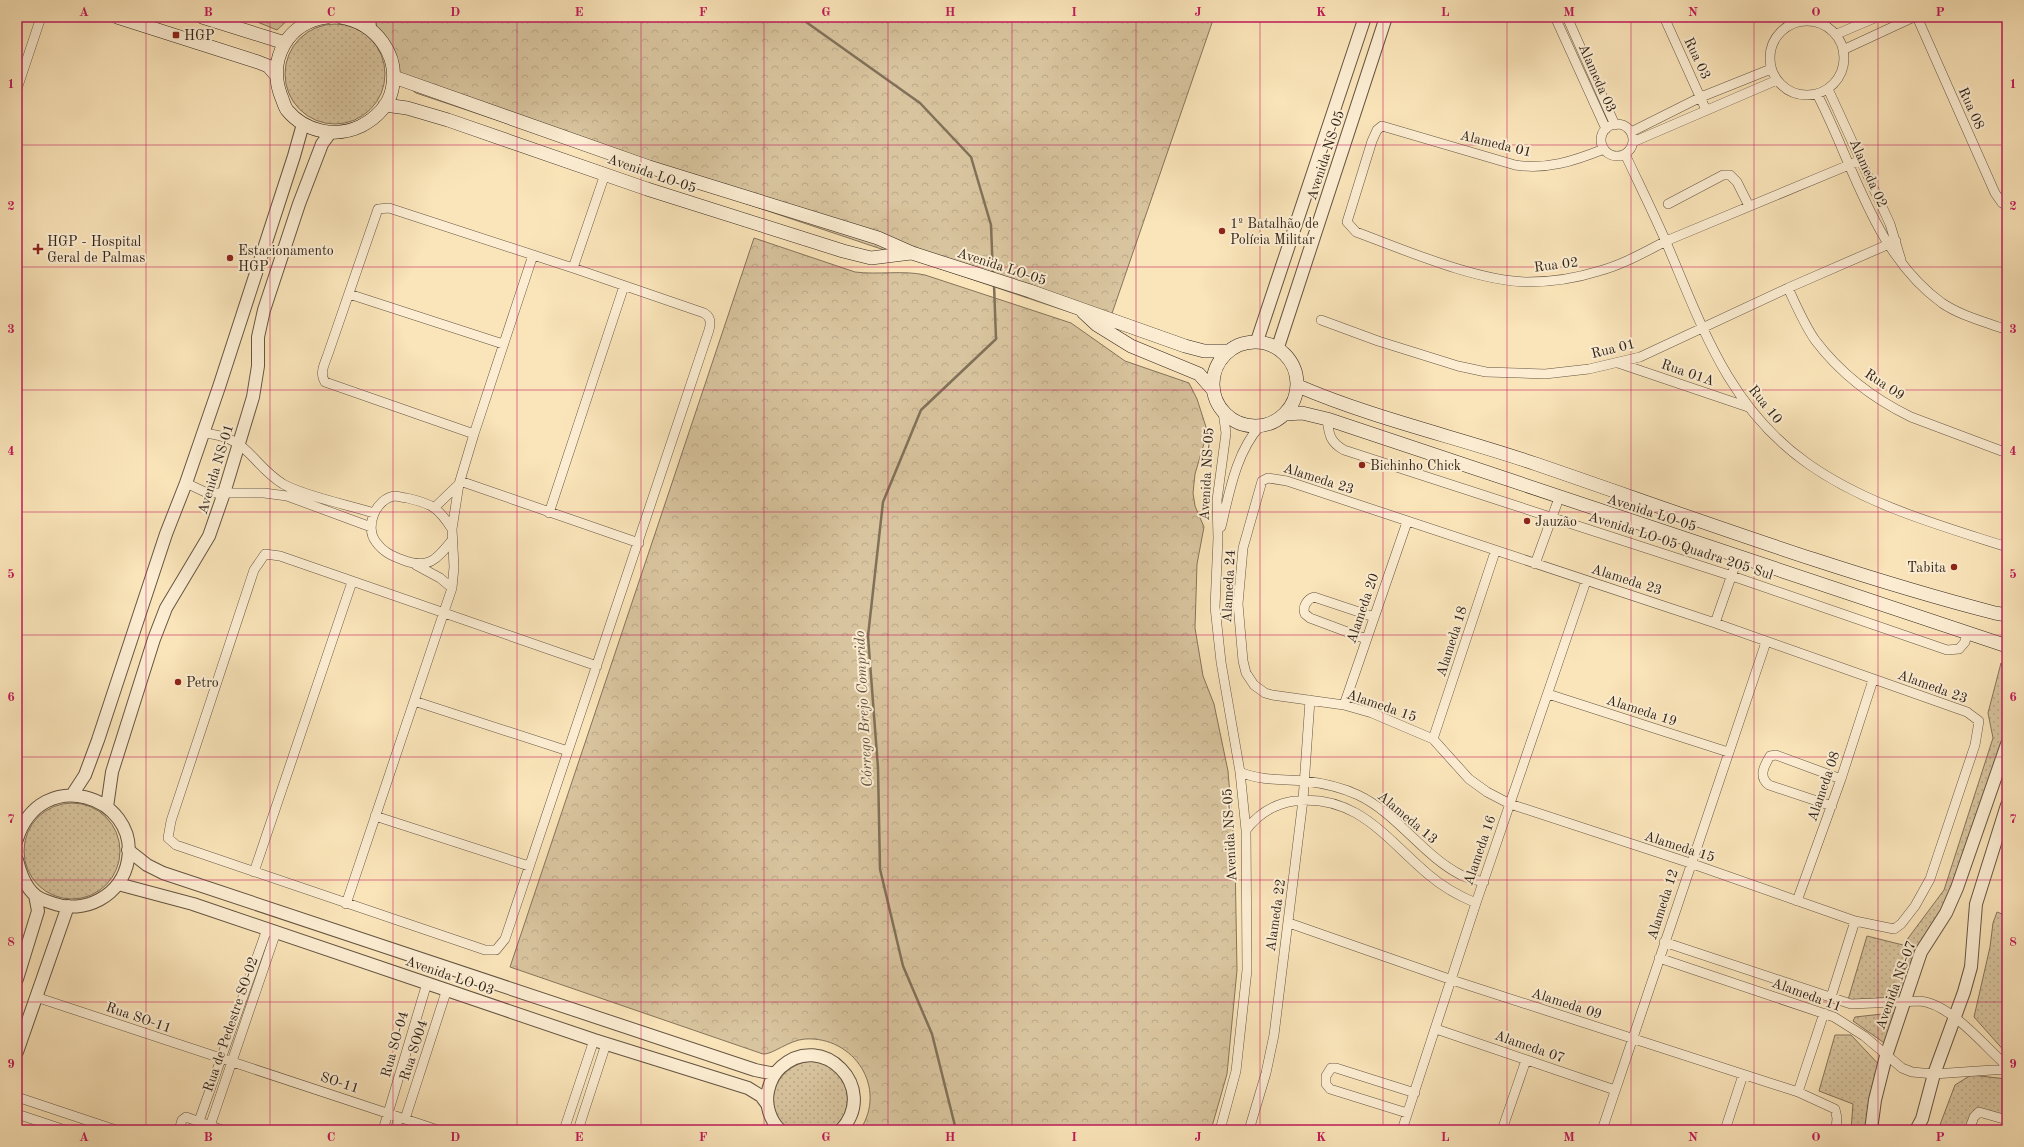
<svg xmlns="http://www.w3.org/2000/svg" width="2024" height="1147" font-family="'Old Standard TT',serif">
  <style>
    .grass { fill: url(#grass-dots); stroke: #85745c }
    .forest { fill: url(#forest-crowns); stroke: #85745c }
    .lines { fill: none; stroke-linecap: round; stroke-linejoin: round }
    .stream { stroke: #817159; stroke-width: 2.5 }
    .minor-casing { stroke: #645542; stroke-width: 10 }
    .tertiary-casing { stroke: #645542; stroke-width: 14 }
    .secondary-casing { stroke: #32251b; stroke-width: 14 }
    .minor { stroke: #fcedd2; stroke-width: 9 }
    .tertiary { stroke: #fcedd2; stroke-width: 12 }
    .secondary { stroke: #fcedd2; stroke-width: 13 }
    .grid { fill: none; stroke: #c2185b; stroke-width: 1; stroke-opacity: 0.55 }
    .poi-dot { fill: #8f2418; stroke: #fcedd2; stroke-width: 1.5 }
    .labels { text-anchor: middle; stroke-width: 4; stroke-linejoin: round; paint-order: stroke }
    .poi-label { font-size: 14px; fill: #32251b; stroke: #fcedd2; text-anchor: start }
    .street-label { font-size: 14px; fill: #32251b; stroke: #fcedd2 }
    .water-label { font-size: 15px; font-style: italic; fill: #60513f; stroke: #fcedd2 }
    .neatline { fill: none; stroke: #c2185b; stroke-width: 1.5 }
    .grid-label { font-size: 13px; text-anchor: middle; font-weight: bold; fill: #c2185b }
  </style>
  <defs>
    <pattern id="grass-dots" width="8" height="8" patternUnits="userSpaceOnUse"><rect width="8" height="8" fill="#d8c49e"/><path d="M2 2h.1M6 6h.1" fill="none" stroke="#baa888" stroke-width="1.8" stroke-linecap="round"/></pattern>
    <pattern id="forest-crowns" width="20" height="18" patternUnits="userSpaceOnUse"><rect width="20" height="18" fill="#d8c49e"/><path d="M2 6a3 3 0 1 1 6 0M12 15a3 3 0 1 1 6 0" fill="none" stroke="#baa888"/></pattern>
  </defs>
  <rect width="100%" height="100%" fill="#fae4b9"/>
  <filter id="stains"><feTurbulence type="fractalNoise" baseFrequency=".005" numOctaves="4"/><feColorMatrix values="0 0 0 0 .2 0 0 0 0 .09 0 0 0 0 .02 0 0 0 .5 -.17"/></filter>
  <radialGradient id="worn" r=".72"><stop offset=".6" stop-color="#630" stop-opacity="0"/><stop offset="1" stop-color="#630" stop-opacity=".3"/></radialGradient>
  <path class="grass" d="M285 74a50 50 0 1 1 100 0a50 50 0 1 1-100 0Z
    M 2001,663 L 2007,677 L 2007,750 L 1963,880 L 1901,997 L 1848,1000 L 1867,936 L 1903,945 L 1944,890 L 1993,738 L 1988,713 Z
    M24 851a48 48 0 1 1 96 0a48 48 0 1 1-96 0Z
    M 1997,912 L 2007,916 L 2007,1054 L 1974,1017 L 1990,947 L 1993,923 Z
    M 1901,1012 L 1890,1047 L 1853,1021 L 1855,1017 Z
    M 1835,1035 L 1851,1035 L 1883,1069 L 1868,1114 L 1866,1130 L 1851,1130 L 1853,1104 L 1819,1091 Z
    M 811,1061 C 839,1063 856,1092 843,1117 C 840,1121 838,1126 834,1129 C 827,1133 799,1130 790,1130 C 758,1108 775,1065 811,1061 Z
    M 1971,1075 L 2007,1079 L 2007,1117 L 1981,1109 L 1974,1130 L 1938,1130 L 1955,1085 Z"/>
  <path class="forest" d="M 245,17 L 291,17 L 277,30 Z
    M 369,17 L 1214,17 L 1108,325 L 416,93 L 394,77 Z
    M 754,238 L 855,272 C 878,275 903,270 925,275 L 1071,323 L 1125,361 L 1189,383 L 1197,399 L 1206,427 L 1205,440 L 1195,474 L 1193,493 L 1195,506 L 1204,527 L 1197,564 L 1195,628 L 1203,676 L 1214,704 L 1228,771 L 1235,857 L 1237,970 L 1227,1074 L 1211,1130 L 860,1130 C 888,1088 854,1036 805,1039 C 789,1040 772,1055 763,1054 L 510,967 Z"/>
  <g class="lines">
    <path class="stream" d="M 799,17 L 920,103 L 971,157 L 991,225 L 993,275
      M 956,1130 L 932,1034 L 903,966 L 880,869 L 878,768 L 868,636 L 883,502 L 921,410 L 996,339 L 994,284"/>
    <defs>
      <path id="minor" d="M 1555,17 L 1606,129
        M 1567,17 L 1615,125
        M 1664,17 L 1706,110
        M 1917,17 L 1995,193 L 2002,203 L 2007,206
        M1770 58a37 37 0 1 1 74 0a37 37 0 1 1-74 0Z
        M 1837,34 L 1877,17
        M 1845,49 L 1914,17
        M 17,89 L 41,17
        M 1828,89 L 1890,224 L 1901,260
        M 1817,94 C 1854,165 1874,254 1942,303 C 1961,316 1986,322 2007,330
        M1601 140a16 16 0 1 1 32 0a16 16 0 1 1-32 0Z
        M 1631,132 L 1701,97 L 1771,69
        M 1633,142 L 1777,80
        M 1604,149 C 1574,161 1547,170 1515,165 L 1382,126 L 1377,130 L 1372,141 L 1347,222 L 1356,232 C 1405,250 1476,281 1527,282 C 1551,282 1577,278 1599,271 C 1622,265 1645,252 1666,241 L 1861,160
        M 1625,154 C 1639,184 1653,212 1666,242 C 1702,326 1728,407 1807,463 C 1866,505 1939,525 2007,547
        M 1668,204 L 1723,175 L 1730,175 L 1737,182 L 1749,206
        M 573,268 L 605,174
        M 1788,288 C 1796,305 1804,324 1815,340 C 1840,373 1874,399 1911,417 L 2007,453
        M 349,294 L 503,344
        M 1321,320 L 1378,341 L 1458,366 L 1486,372 L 1545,374 L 1589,369 L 1640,357 L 1788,288 L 1896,241
        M 1618,363 L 1748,407
        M 1327,419 C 1329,435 1330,442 1344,450 L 1732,576 L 1947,650 L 1959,649 L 1965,642 L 1967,632
        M 202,433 C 249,436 250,463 283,484 C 304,496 349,505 374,513
        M 474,434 L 325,382 C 319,373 325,363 328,354 L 378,209 L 389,208 L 573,268 L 704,313 C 711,317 711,323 709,330 L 505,939 L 496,950 L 485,950 L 176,845 L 168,838 L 171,821 L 254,570 L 265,554 L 280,556 L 597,666
        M 1268,478 L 1287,481 L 1715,623 L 1967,712 L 1979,721 L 1975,745 L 1930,879 L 1915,906 L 1901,924 L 1894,929 L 1855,921 L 1690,863 L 1510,804 L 1487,792 L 1469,779 L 1433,739 L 1372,713 L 1344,705 L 1272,695 L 1265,693 L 1254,685 L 1246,673 L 1243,661 L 1238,604 L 1243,548 L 1262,481 Z
        M 460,481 L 639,543
        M 186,483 L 205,492 L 213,493 L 264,493 L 287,496 L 371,527
        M 434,508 L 458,485
        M 549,513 L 624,286
        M 1221,527 C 1229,494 1236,452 1260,426
        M 452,529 C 438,507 432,504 407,498 C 403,498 398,496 395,496 C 376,498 364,527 376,542 C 383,552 392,556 403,560 C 429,570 437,559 453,539
        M 1535,564 L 1559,498
        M 416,565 L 440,578 L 452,588
        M 1715,623 L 1738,557
        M 1366,639 L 1310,618 L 1305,614 C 1302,607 1307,599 1314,597 L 1374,617
        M 1548,694 L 1728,752
        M 414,701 L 568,751
        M 1344,705 L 1407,522
        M 1433,739 L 1495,552
        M 1240,772 C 1261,781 1283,779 1305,781 C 1322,783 1343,788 1358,795 C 1398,814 1422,855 1461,875 C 1468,879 1476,880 1484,882
        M 1832,806 L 1769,785 C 1758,777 1764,766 1770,756 L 1776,755 L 1841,779
        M 375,816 L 529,866
        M 1246,830 C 1258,814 1274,804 1294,801 C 1357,793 1387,840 1429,875 C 1443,887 1459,896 1476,903
        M 254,872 L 352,582
        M 1797,901 L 1841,779 L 1873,680
        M 346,904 L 452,588 L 454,567 L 452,529 L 459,484 L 474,434 L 533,255
        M 1289,923 L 1452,980 L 1798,1092 L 1835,1109 L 1837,1118 L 1836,1130
        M 1664,942 L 1851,1004 L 1920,1001 C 1951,1004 1984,1046 2007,1066
        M 1659,958 L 1834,1017 L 1864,1036 L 1902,1068 L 1912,1072 L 1934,1074 L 2007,1069
        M 36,997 L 438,1130
        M 1831,997 L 1855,921
        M 1436,1029 L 1615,1090
        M 1798,1092 L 1824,1013
        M 17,1097 L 116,1130
        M 1407,1113 L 1330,1089 L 1326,1084 L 1326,1076 L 1331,1068 L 1336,1068 L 1415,1093
        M 17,1114 L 65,1130
        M 405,1119 L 447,989
        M 199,1121 L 267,929
        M 210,1126 L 276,932
        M 179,1130 L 182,1120 L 186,1117 L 222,1130
        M 383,1130 L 427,983
        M 395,1130 L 399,1117
        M 564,1130 L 594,1040
        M 578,1130 L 606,1044
        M 1220,1130 L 1236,1071 L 1247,970 L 1246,830 L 1240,772 L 1221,662 L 1215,607 L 1218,538 L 1217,500 L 1226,433 L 1223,412
        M 1249,1130 L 1266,1073 L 1274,1035 L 1303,800 L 1310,700
        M 1402,1130 L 1476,903 L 1586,581
        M 1502,1130 L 1526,1060
        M 1602,1130 L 1766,642
        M 1725,1130 L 1743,1075
        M 1969,1130 L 1974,1117 L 1979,1112 L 2007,1120"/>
      <path id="tertiary" d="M 369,17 L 370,28
        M 1257,341 L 1365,17
        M 1278,347 L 1386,17
        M 72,795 L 85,775 L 98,740 L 166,534 L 186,483 L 219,387 L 294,156 L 303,124
        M 107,807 L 112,772 L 154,639 L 166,608 L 209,536 L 224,493 L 253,397 L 258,366 L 258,337 L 264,310 L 299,204 L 322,144 L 330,133
        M 17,839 C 41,764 139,796 128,860 C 122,896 84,915 52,903 C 46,901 39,899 35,895 C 25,887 20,872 17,860
        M 128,850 L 147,865 L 163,873 L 755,1070 L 775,1074
        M 118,884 L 193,904 L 594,1040 L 748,1088 L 761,1096 L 767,1104
        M 17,979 L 38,911 L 35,895
        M 17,1052 L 68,906
        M 780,1130 C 770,1120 765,1105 768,1091 C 770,1082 774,1073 781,1067 C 822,1030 880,1088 841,1130
        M 1871,1130 L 1875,1100 L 1886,1056 L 1921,952 L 1946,913 L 1957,888 L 2007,744
        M 1916,1130 L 1922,1119 L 1934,1074 L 1964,992 L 1971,967 L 1976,904 L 2007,805"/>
      <path id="secondary" d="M 117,17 L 258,62 L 268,66 L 275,74
        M 202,17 L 285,43
        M 327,17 C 288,22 267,59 281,96 C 283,100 284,106 287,110 C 305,132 336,138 361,126 C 376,118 388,107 392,90 C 400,55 376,23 341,17
        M 394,77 L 649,167 L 878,238 L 912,253 L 1030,291 L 1185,346 L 1204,351 L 1227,351
        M 385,105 L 407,108 L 448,120 L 647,189 L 843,251 L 871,258 L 911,253
        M 1083,312 L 1097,325 L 1131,346 L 1199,374 L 1213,390
        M1213 384a42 42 0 1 1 84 0a42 42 0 1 1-84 0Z
        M 1298,386 C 1375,419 1457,437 1536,464 C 1688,516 1840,573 1995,613 L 2007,615
        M 1286,414 L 1302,413 L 1327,419 L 2007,646"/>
    </defs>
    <use href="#minor" class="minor-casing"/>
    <use href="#tertiary" class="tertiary-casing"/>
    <use href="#secondary" class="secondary-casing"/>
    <use href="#minor" class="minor"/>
    <use href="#tertiary" class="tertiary"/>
    <use href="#secondary" class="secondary"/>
  </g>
  <path class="grid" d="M 146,17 L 146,1130M 270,17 L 270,1130M 393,17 L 393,1130M 517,17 L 517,1130M 641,17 L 641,1130M 764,17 L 764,1130M 888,17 L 888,1130M 1012,17 L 1012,1130M 1136,17 L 1136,1130M 1260,17 L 1260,1130M 1383,17 L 1383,1130M 1507,17 L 1507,1130M 1631,17 L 1631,1130M 1754,17 L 1754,1130M 1878,17 L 1878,1130M 17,145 L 2007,145M 17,267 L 2007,267M 17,390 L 2007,390M 17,512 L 2007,512M 17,635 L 2007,635M 17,757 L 2007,757M 17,880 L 2007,880M 17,1002 L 2007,1002"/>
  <g class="poi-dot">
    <rect x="172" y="31" width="8" height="8" rx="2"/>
    <circle cx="1222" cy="231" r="4"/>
    <path d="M36 243h4v4h4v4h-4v4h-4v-4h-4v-4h4z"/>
    <circle cx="230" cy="258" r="4"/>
    <circle cx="1362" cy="465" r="4"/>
    <circle cx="1527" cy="521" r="4"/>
    <circle cx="1954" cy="567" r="4"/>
    <circle cx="178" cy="682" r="4"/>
  </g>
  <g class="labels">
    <g class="poi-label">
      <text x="184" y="40">HGP</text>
      <text x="1230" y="228">1º Batalhão de<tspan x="1230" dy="16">Polícia Militar</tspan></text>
      <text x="47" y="246">HGP - Hospital<tspan x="47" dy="16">Geral de Palmas</tspan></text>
      <text x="238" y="255">Estacionamento<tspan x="238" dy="16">HGP</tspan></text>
      <text x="1370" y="470">Bichinho Chick</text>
      <text x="1535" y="526">Jauzão</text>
      <text x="1946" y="572" text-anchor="end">Tabita</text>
      <text x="186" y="687">Petro</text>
    </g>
    <g class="street-label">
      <text transform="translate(1698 58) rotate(65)" y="5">Rua 03</text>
      <text transform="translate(1598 78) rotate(66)" y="5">Alameda 03</text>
      <text transform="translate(1972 108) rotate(66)" y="5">Rua 08</text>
      <text transform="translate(1496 143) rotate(14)" y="5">Alameda 01</text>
      <text transform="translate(1325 155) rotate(-72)" y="5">Avenida NS-05</text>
      <text transform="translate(652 173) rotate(19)" y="5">Avenida LO-05</text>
      <text transform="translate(1869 173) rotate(66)" y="5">Alameda 02</text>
      <text transform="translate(1556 264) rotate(-7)" y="5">Rua 02</text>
      <text transform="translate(1002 266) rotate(18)" y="5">Avenida LO-05</text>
      <text transform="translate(1613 348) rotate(-14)" y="5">Rua 01</text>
      <text transform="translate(1688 372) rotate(19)" y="5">Rua 01A</text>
      <text transform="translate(1885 384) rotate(34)" y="5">Rua 09</text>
      <text transform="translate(1766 404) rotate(51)" y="5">Rua 10</text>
      <text transform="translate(215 469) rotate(-73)" y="5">Avenida NS-01</text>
      <text transform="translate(1206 474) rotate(-87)" y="5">Avenida NS-05</text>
      <text transform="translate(1319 478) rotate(18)" y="5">Alameda 23</text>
      <text transform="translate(1652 512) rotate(18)" y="5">Avenida LO-05</text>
      <text transform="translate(1681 545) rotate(18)" y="5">Avenida LO-05 Quadra 205 Sul</text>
      <text transform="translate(1627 579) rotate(18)" y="5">Alameda 23</text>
      <text transform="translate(1228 586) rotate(-87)" y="5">Alameda 24</text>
      <text transform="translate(1362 608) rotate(-71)" y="5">Alameda 20</text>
      <text transform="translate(1451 641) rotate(-72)" y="5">Alameda 18</text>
      <text transform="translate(1933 686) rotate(20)" y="5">Alameda 23</text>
      <text transform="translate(1382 705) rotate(19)" y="5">Alameda 15</text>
      <text transform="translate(1642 710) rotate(18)" y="5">Alameda 19</text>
      <text transform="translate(1823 786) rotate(-71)" y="5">Alameda 08</text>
      <text transform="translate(1408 817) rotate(40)" y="5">Alameda 13</text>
      <text transform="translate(1229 835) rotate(-93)" y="5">Avenida NS-05</text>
      <text transform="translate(1680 846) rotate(18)" y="5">Alameda 15</text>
      <text transform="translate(1479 850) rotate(-71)" y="5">Alameda 16</text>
      <text transform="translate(1662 904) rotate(-72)" y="5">Alameda 12</text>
      <text transform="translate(1275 915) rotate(-82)" y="5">Alameda 22</text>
      <text transform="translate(450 975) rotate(19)" y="5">Avenida LO-03</text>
      <text transform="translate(1895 985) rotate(-70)" y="5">Avenida NS-07</text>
      <text transform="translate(1807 994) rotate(20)" y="5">Alameda 11</text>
      <text transform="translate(1567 1003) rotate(18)" y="5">Alameda 09</text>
      <text transform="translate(139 1017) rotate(19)" y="5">Rua SO-11</text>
      <text transform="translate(230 1024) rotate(-71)" y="5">Rua de Pedestre SO-02</text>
      <text transform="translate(394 1044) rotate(-74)" y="5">Rua SO-04</text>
      <text transform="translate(1530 1046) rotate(19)" y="5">Alameda 07</text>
      <text transform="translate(413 1050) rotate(-72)" y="5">Rua SO04</text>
      <text transform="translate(340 1082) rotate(18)" y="5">SO-11</text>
    </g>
    <g class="water-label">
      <text transform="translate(863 709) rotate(-93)" y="5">Córrego Brejo Comprido</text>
    </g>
  </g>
  <rect width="2024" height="1147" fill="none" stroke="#fae4b9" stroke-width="44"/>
  <rect x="22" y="22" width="1980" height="1103" class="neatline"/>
  <g class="grid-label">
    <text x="84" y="16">A</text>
    <text x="208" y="16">B</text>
    <text x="331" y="16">C</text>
    <text x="455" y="16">D</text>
    <text x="579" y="16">E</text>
    <text x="703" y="16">F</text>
    <text x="826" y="16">G</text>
    <text x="950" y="16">H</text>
    <text x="1074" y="16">I</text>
    <text x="1198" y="16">J</text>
    <text x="1321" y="16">K</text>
    <text x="1445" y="16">L</text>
    <text x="1569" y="16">M</text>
    <text x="1693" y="16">N</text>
    <text x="1816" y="16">O</text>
    <text x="1940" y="16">P</text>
    <text x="11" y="88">1</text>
    <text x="2013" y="88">1</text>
    <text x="11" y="210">2</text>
    <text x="2013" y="210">2</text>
    <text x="11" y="333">3</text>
    <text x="2013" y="333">3</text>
    <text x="11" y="455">4</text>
    <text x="2013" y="455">4</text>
    <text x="11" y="578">5</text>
    <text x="2013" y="578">5</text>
    <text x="11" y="701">6</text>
    <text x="2013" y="701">6</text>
    <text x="11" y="823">7</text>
    <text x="2013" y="823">7</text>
    <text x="11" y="946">8</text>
    <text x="2013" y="946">8</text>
    <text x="11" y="1068">9</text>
    <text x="2013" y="1068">9</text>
    <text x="84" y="1141">A</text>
    <text x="208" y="1141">B</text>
    <text x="331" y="1141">C</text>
    <text x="455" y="1141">D</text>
    <text x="579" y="1141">E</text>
    <text x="703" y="1141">F</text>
    <text x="826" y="1141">G</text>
    <text x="950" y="1141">H</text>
    <text x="1074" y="1141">I</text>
    <text x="1198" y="1141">J</text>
    <text x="1321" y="1141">K</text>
    <text x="1445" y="1141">L</text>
    <text x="1569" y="1141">M</text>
    <text x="1693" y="1141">N</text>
    <text x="1816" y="1141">O</text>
    <text x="1940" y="1141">P</text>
  </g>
  <rect width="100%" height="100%" filter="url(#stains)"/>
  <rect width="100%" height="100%" fill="url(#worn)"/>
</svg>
